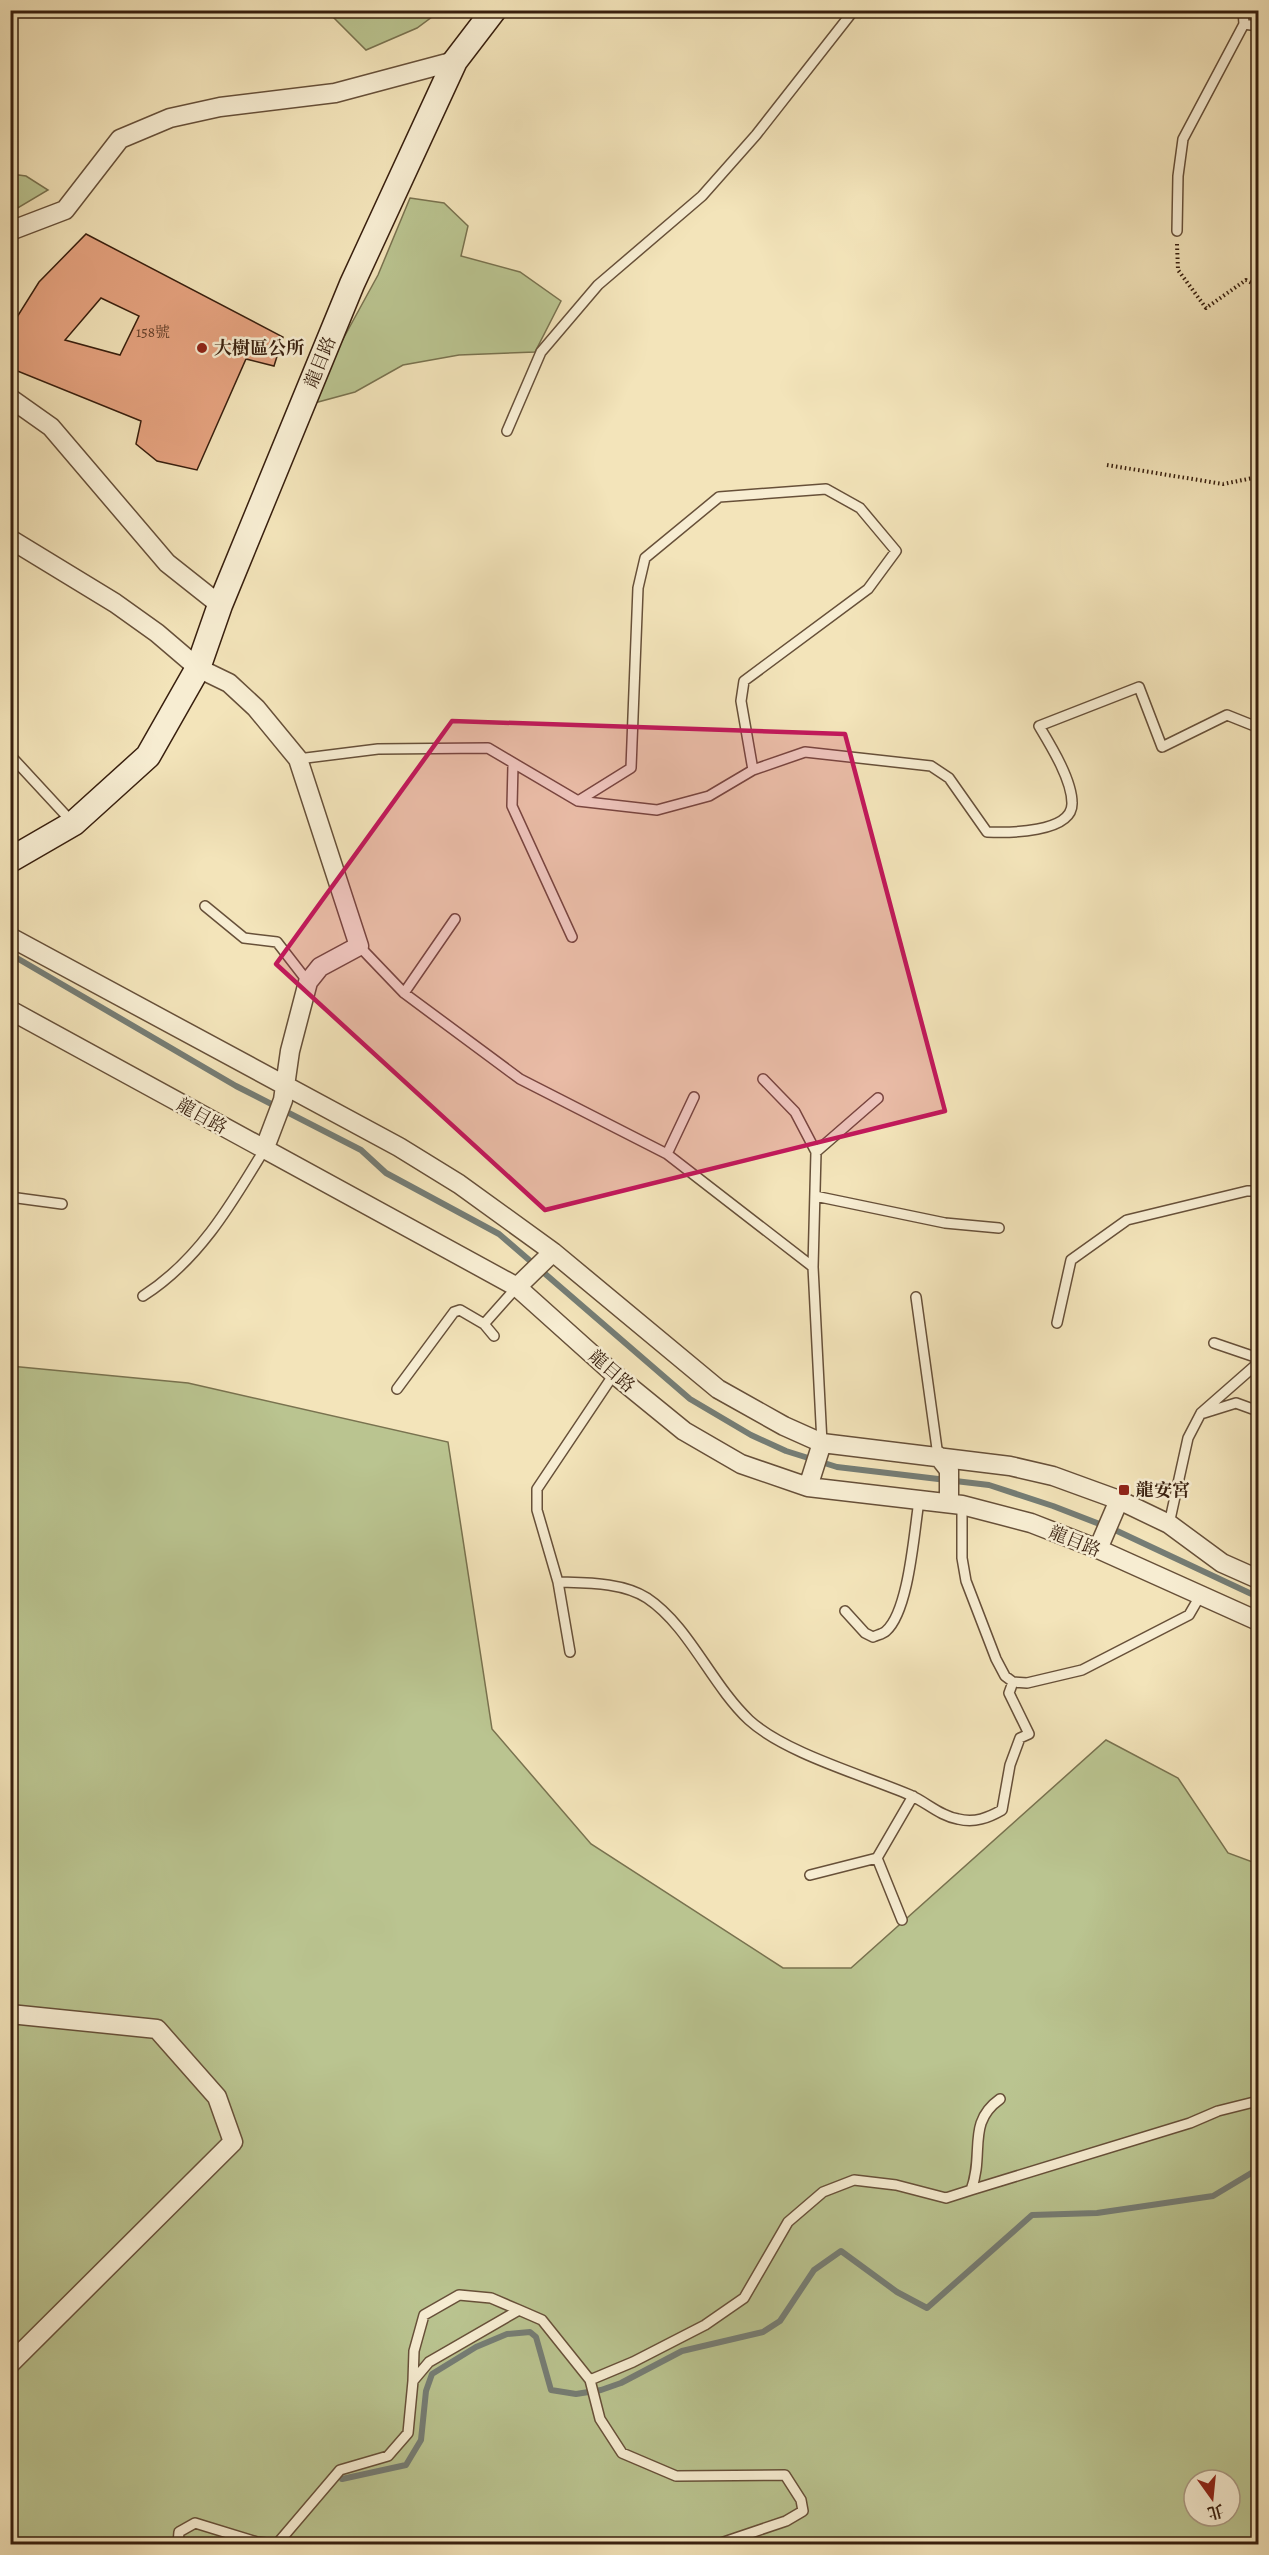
<svg xmlns="http://www.w3.org/2000/svg" width="1269" height="2555" font-family="Alegreya,'Noto Serif TC',serif">
  <style>
    .green { fill: #bac490; stroke: #79724f; stroke-width: 1.5; fill-rule: evenodd }
    .lines { fill: none; stroke-linecap: round; stroke-linejoin: round }
    .stream { stroke: #757d75; stroke-width: 6 }
    .building { fill: #e6a380; stroke: #381f0e; stroke-width: 1.5; fill-rule: evenodd }
    .lane-casing { stroke: #675039; stroke-width: 12 }
    .street-casing { stroke: #675039; stroke-width: 21 }
    .secondary-casing { stroke: #381f0e; stroke-width: 27 }
    .path { stroke: #381f0e; stroke-width: 4; stroke-dasharray: 1.5 3; stroke-linecap: butt }
    .lane { stroke: #f7edd2; stroke-width: 9 }
    .street { stroke: #f7edd2; stroke-width: 18 }
    .secondary { stroke: #f7edd2; stroke-width: 24 }
    .marked { fill: #c2185b; fill-opacity: 0.2; stroke: #c2185b; stroke-width: 4.5; stroke-linejoin: round }
    .poi-dot { fill: #8f2418; stroke: #f7edd2; stroke-width: 2 }
    .labels { text-anchor: middle; stroke-width: 5; stroke-linejoin: round; paint-order: stroke }
    .number-label { font-size: 15px; fill: #64402a }
    .poi-label { font-size: 18px; font-weight: bold; fill: #381f0e; stroke: #f7edd2; text-anchor: start }
    .street-label { font-size: 18px; fill: #381f0e; stroke: #f7edd2 }
  </style>
  <rect width="100%" height="100%" fill="#f3e4ba"/>
  <filter id="stains"><feTurbulence type="fractalNoise" baseFrequency=".00333" numOctaves="4"/><feColorMatrix values="0 0 0 0 .2 0 0 0 0 .09 0 0 0 0 .02 0 0 0 .5 -.17"/></filter>
  <radialGradient id="worn" r=".72"><stop offset=".6" stop-color="#630" stop-opacity="0"/><stop offset="1" stop-color="#630" stop-opacity=".3"/></radialGradient>
  <path class="green" d="M 327,11 L 440,11 L 417,28 L 366,50 Z
    M 11,174 L 26,176 L 48,190 L 11,212 Z
    M 410,198 L 444,203 L 468,226 L 461,256 L 520,272 L 561,301 L 535,352 L 459,355 L 403,365 L 355,392 L 307,405 L 378,275 Z
    M 10,1366 L 188,1383 L 448,1442 L 492,1729 L 591,1844 L 783,1968 L 851,1968 L 1106,1740 L 1178,1778 L 1228,1853 L 1258,1864 L 1258,2544 L 11,2544 ZM 1194,2480 L 1230,2480 L 1230,2516 L 1194,2516 Z"/>
  <g class="lines">
    <path class="stream" d="M 10,954 L 236,1086 L 361,1150 L 386,1173 L 499,1234 L 690,1399 L 751,1435 L 786,1451 L 837,1467 L 989,1485 L 1053,1506 L 1115,1530 L 1258,1597
      M 342,2479 L 406,2465 L 421,2440 L 426,2391 L 432,2374 L 476,2347 L 507,2334 L 530,2332 L 536,2337 L 551,2390 L 576,2394 L 601,2390 L 621,2383 L 682,2351 L 763,2332 L 780,2321 L 814,2270 L 841,2251 L 897,2292 L 927,2308 L 1032,2215 L 1097,2213 L 1213,2196 L 1258,2169"/>
  </g>
  <path class="building" d="M 86,234 L 283,337 L 274,366 L 246,359 L 197,470 L 157,461 L 136,444 L 141,421 L 10,368 L 12,325 L 39,282 ZM 101,298 L 139,316 L 120,355 L 65,340 Z"/>
  <g class="lines">
    <defs>
      <path id="lane" d="M 1244,24 L 1258,26
        M 1177,231 L 1178,176 L 1183,139 L 1244,24 L 1243,10
        M 507,431 L 541,352 L 598,285 L 702,196 L 756,135 L 854,10
        M 10,755 L 72,822
        M 298,759 L 378,749 L 488,748 L 578,801 L 657,810 L 709,796 L 753,770 L 805,752 L 931,766 L 949,778 L 987,832 C 1007,833 1073,833 1072,803 C 1072,780 1051,746 1039,726 L 1139,687 L 1162,747 L 1227,715 L 1257,727
        M 513,765 L 512,806 L 572,937
        M 578,801 L 631,768 L 638,588 L 645,558 L 719,497 L 826,489 L 860,508 L 896,551 L 868,589 L 744,681 L 741,701 L 753,770
        M 205,906 L 244,938 L 277,942 L 308,982
        M 359,946 L 404,993 L 520,1079 L 667,1154 L 813,1267
        M 404,993 L 455,919
        M 763,1079 L 795,1112 L 816,1152 L 813,1267 L 822,1443
        M 816,1152 L 878,1098
        M 667,1154 L 694,1097
        M 815,1196 L 945,1223 L 999,1228
        M 10,1197 L 62,1204
        M 143,1296 C 198,1261 231,1205 264,1150
        M 916,1297 L 938,1456
        M 1057,1323 L 1071,1260 L 1127,1220 L 1247,1191 L 1258,1191
        M 484,1324 L 517,1287
        M 1214,1343 L 1258,1358
        M 397,1389 L 454,1312 L 460,1310 L 484,1324 L 494,1336
        M 1204,1413 L 1236,1403 L 1258,1411
        M 962,1505 L 962,1558 L 966,1581 L 996,1659 L 1005,1676 L 1013,1682 L 1027,1683 L 1082,1670 L 1189,1615 L 1200,1596
        M 1169,1524 L 1188,1438 L 1201,1413 L 1258,1363
        M 558,1582 C 586,1583 622,1582 647,1598 C 689,1626 711,1684 749,1720 C 785,1753 863,1775 910,1795 C 926,1802 940,1816 958,1819 C 975,1823 988,1818 1002,1810 L 1010,1765 L 1020,1738 L 1029,1734 L 1009,1693 L 1013,1682
        M 845,1611 L 865,1633 L 873,1637 C 877,1635 883,1634 886,1631 C 909,1611 914,1532 919,1501
        M 570,1652 L 558,1582 L 537,1510 L 537,1489 L 614,1374
        M 877,1858 L 913,1796
        M 810,1875 L 877,1858 L 902,1920
        M 971,2190 L 1190,2123 L 1218,2111 L 1258,2101
        M 590,2380 L 633,2362 L 705,2325 L 744,2298 L 788,2222 L 823,2192 L 854,2180 L 896,2185 L 946,2198 L 971,2190 C 985,2153 966,2123 1000,2099
        M 413,2381 L 414,2351 L 424,2315 L 459,2295 L 491,2298 L 519,2310
        M 178,2544 L 179,2532 L 195,2523 L 257,2542 L 275,2544
        M 277,2544 L 340,2470 L 388,2456 L 408,2433 L 413,2381 L 429,2362 L 519,2310 L 542,2320 L 590,2380 L 600,2419 L 622,2453 L 676,2476 L 785,2475 L 801,2500 L 803,2511 L 786,2521 L 718,2544"/>
      <path id="street" d="M 10,231 L 65,210 L 120,139 L 170,118 L 220,107 L 335,93 L 455,61
        M 10,398 L 51,427 L 167,563 L 220,605
        M 10,539 L 115,603 L 157,633 L 198,668 L 229,683 L 256,708 L 298,759 L 359,946 L 320,967 L 308,982 L 290,1051 L 283,1100 L 264,1150
        M 10,937 L 399,1147 L 459,1184 L 553,1252 L 718,1389 L 784,1426 L 822,1443 L 1010,1466 L 1053,1476 L 1119,1500 L 1169,1524 L 1222,1563 L 1258,1579
        M 10,1010 L 517,1287 L 614,1374 L 684,1431 L 741,1464 L 808,1487 L 962,1505 L 1031,1523 L 1098,1549 L 1258,1621
        M 517,1287 L 553,1252
        M 938,1456 L 949,1470 L 949,1503
        M 808,1487 L 822,1443
        M 1098,1549 L 1119,1500
        M 10,2014 L 157,2029 L 217,2097 L 233,2142 L 10,2364"/>
      <path id="secondary" d="M 10,860 L 74,823 L 148,756 L 198,668 L 220,605 L 352,284 L 455,61 L 494,10"/>
    </defs>
    <use href="#lane" class="lane-casing"/>
    <use href="#street" class="street-casing"/>
    <use href="#secondary" class="secondary-casing"/>
    <path class="path" d="M 1177,244 L 1178,270 L 1206,308 L 1246,280 L 1258,286
      M 1107,465 L 1223,484 L 1258,477"/>
    <use href="#lane" class="lane"/>
    <use href="#street" class="street"/>
    <use href="#secondary" class="secondary"/>
  </g>
  <path class="marked" d="M 452,721 L 845,734 L 945,1111 L 545,1210 L 276,964 Z"/>
  <g class="poi-dot">
    <circle cx="202" cy="348" r="6"/>
    <rect x="1118" y="1484" width="12" height="12" rx="3"/>
  </g>
  <g class="labels">
    <g class="number-label">
      <text x="153" y="337">158號</text>
    </g>
    <g class="poi-label">
      <text x="214" y="354">大樹區公所</text>
      <text x="1136" y="1496">龍安宮</text>
    </g>
    <g class="street-label">
      <text transform="translate(320 362) rotate(-68)" y="6">龍目路</text>
      <text transform="translate(202 1116) rotate(29)" y="6">龍目路</text>
      <text transform="translate(612 1371) rotate(41)" y="6">龍目路</text>
      <text transform="translate(1075 1541) rotate(22)" y="6">龍目路</text>
    </g>
  </g>
  <rect width="1269" height="2555" fill="none" stroke="#f3e4ba" stroke-width="36"/>
  <rect x="12" y="12" width="1245" height="2531" fill="none" stroke="#381f0e" stroke-width="3"/>
  <rect x="18" y="18" width="1233" height="2519" fill="none" stroke="#381f0e" stroke-width="1.5"/>
  <g transform="translate(1212 2498) rotate(165)"><circle r="28" fill="#f7edd2" stroke="#ab9b84" stroke-width="1.5"/>
  <path d="M0-4.5L10 22L0 15L-10 22Z" fill="#8f2418"/>
  <text y="-9" font-size="16" font-weight="bold" text-anchor="middle" fill="#381f0e">北</text>
  </g>
  <rect width="100%" height="100%" filter="url(#stains)"/>
  <rect width="100%" height="100%" fill="url(#worn)"/>
</svg>
